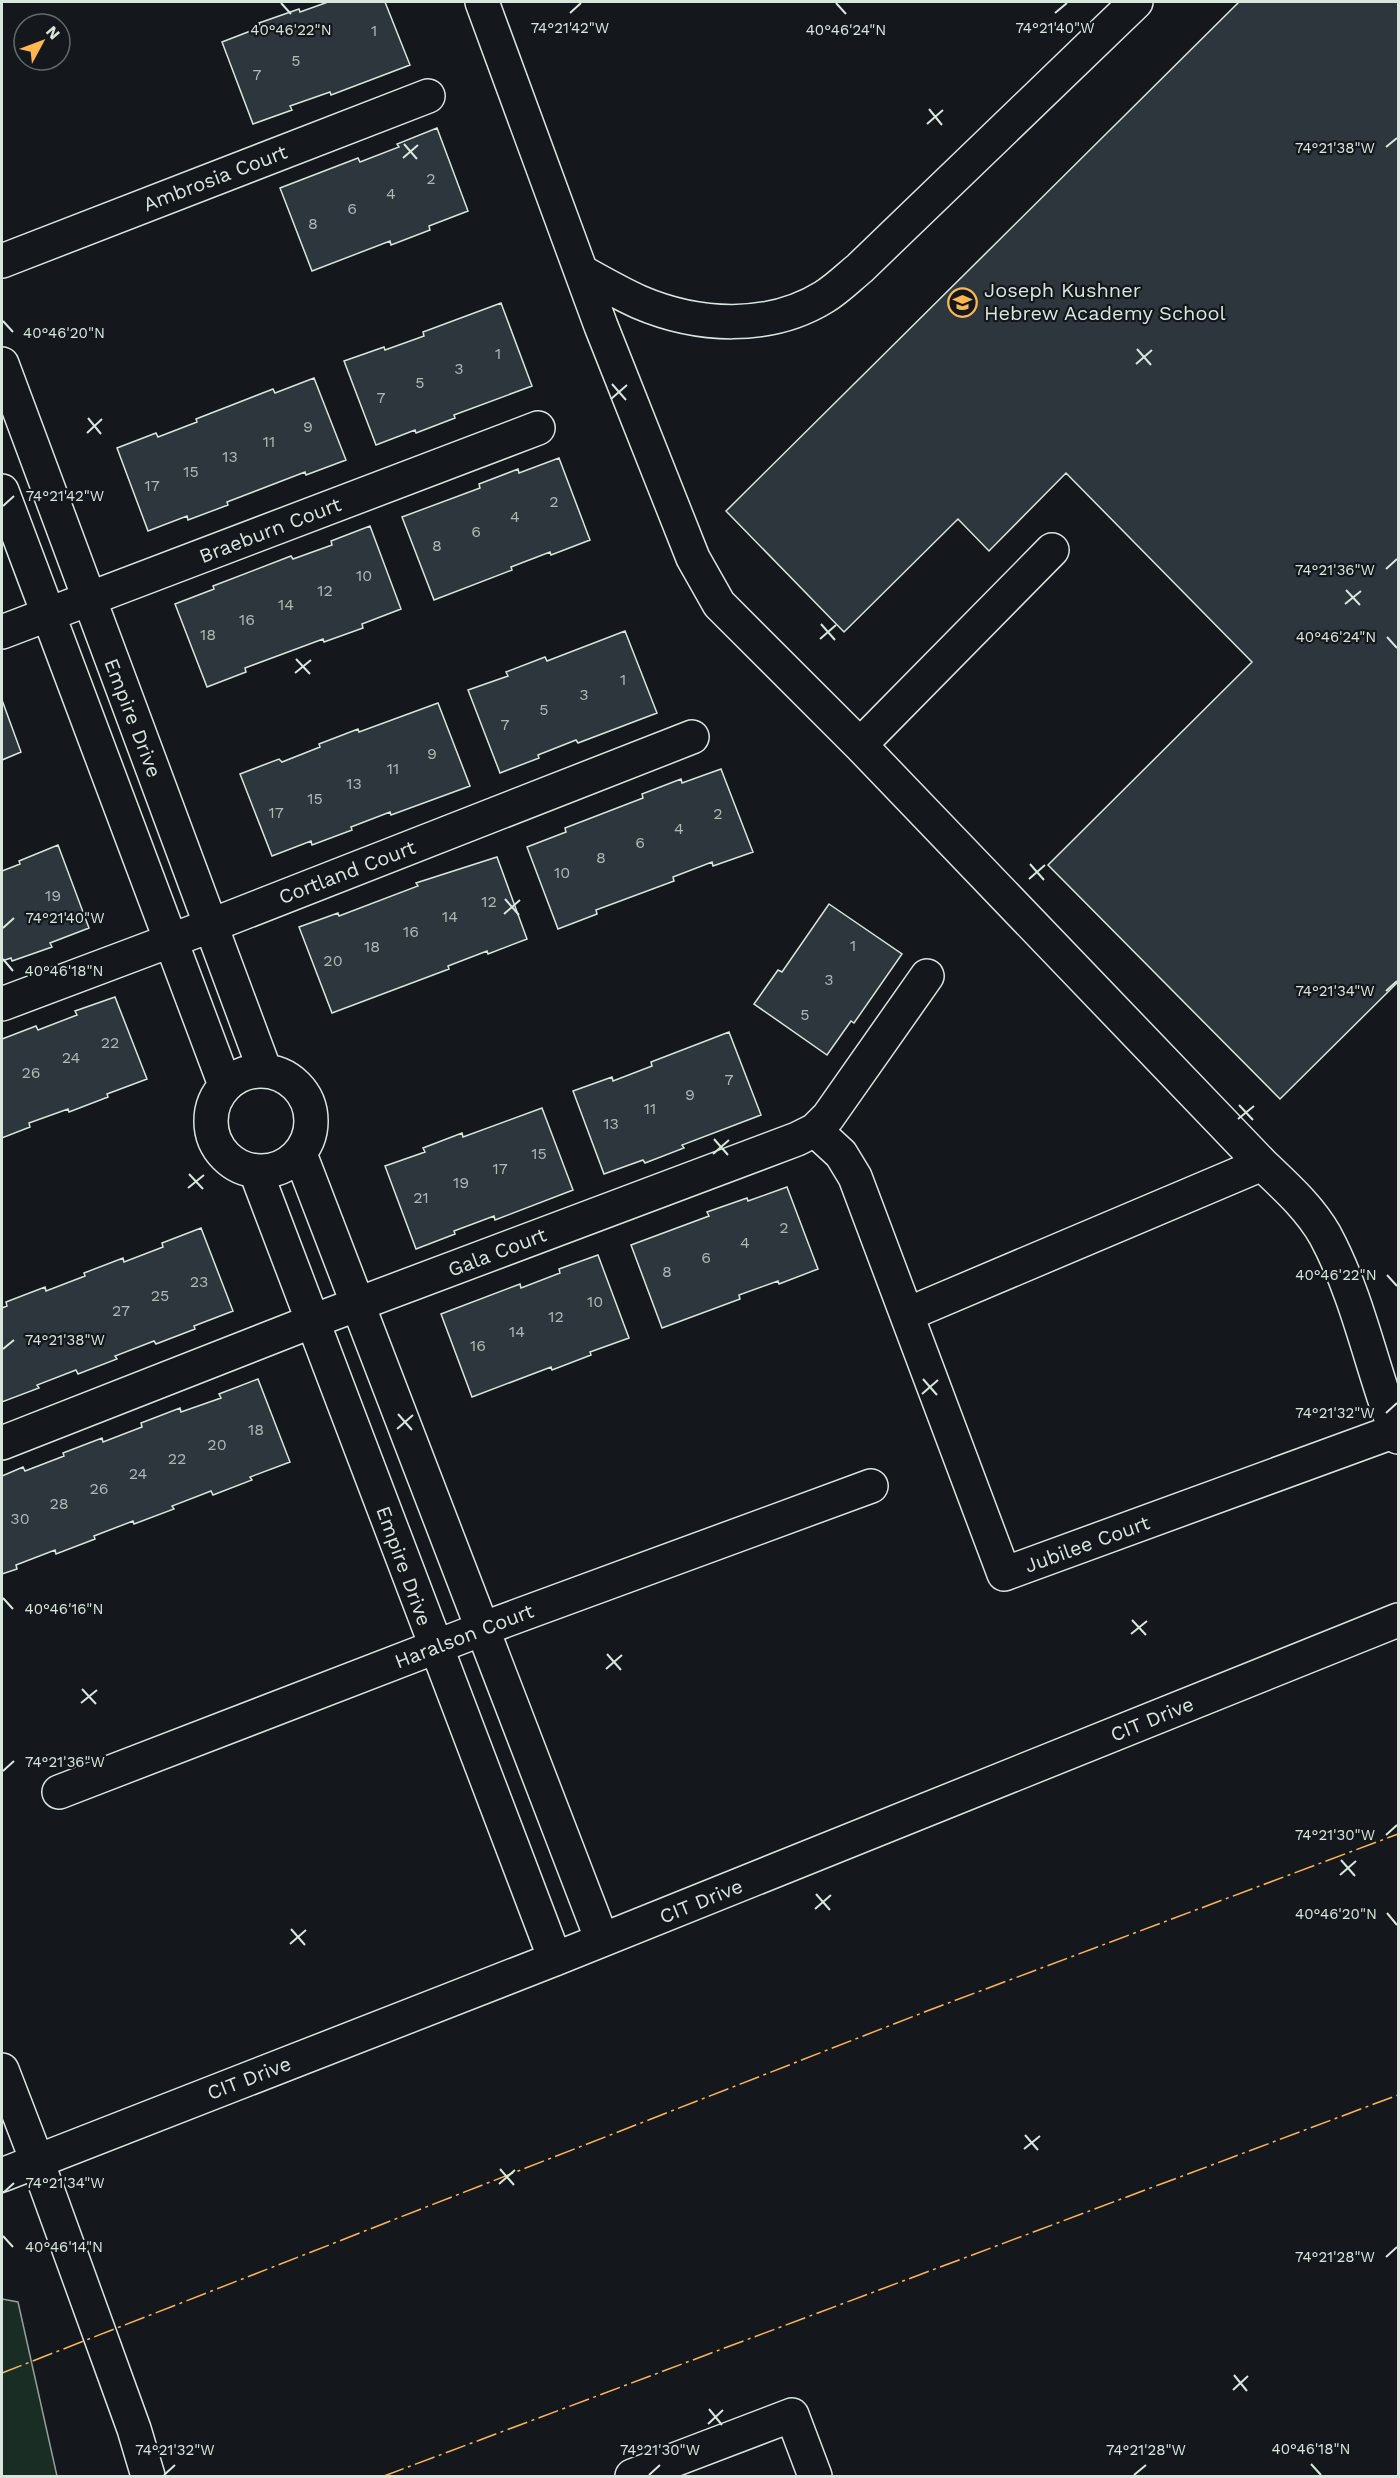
<svg xmlns="http://www.w3.org/2000/svg" width="1400" height="2478" font-family="'Work Sans',sans-serif">
  <style>
    .green { fill: #1a2d24; stroke: #939e99; stroke-width: 1.5 }
    .building { fill: #2c363c; stroke: #d8e6dc; stroke-width: 1.5 }
    .lines { fill: none; stroke-linecap: round; stroke-linejoin: round }
    .minor-casing { stroke: #d8e6dc; stroke-width: 36 }
    .minor { stroke: #14181c; stroke-width: 33 }
    .power { stroke: #ffb74d; stroke-width: 1.5; stroke-dasharray: 21 4.5 3 4.5; stroke-linecap: butt }
    .ticks { fill: none; stroke: #d8e6dc; stroke-width: 2 }
    .labels { text-anchor: middle; stroke-width: 4.5; stroke-linejoin: round; paint-order: stroke }
    .number-label { font-size: 16px; fill: #adbab4 }
    .street-label { font-size: 20px; fill: #d8e6dc; stroke: #14181c }
    .poi-label { font-size: 20px; fill: #d8e6dc; stroke: #14181c; text-anchor: start }
    .ticks-label { font-size: 15px; text-anchor: middle; fill: #d8e6dc; stroke: #14181c; stroke-width: 4.5; stroke-linejoin: round; paint-order: stroke }
  </style>
  <rect width="100%" height="100%" fill="#14181c"/>
  <path class="green" d="M 2,2299 L 18,2302 L 57,2476 L 2,2476 Z"/>
  <path class="building" d="M 328,2 L 385,2 L 410,65 L 331,95 L 330,92 L 290,106 L 292,110 L 253,124 L 222,42 L 261,27 L 259,23 L 299,9 L 300,12 Z
    M 1239,2 L 1398,2 L 1398,982 L 1280,1099 L 1048,865 L 1252,662 L 1066,473 L 989,551 L 958,519 L 844,632 L 726,511 Z
    M 437,128 L 468,211 L 429,226 L 430,230 L 391,245 L 390,241 L 312,271 L 280,188 L 358,158 L 360,162 L 399,147 L 397,144 Z
    M 501,303 L 532,386 L 454,415 L 455,418 L 416,433 L 415,430 L 376,445 L 344,361 L 384,347 L 385,350 L 424,336 L 423,332 Z
    M 314,378 L 346,460 L 306,475 L 305,472 L 227,502 L 228,505 L 188,520 L 187,516 L 148,531 L 117,448 L 156,433 L 158,437 L 197,422 L 196,419 L 273,389 L 275,393 Z
    M 559,458 L 590,540 L 551,555 L 550,552 L 511,567 L 512,570 L 434,600 L 402,517 L 480,488 L 479,484 L 518,469 L 519,473 Z
    M 370,526 L 401,609 L 362,624 L 363,628 L 324,642 L 323,639 L 245,668 L 246,672 L 207,687 L 175,604 L 214,589 L 213,586 L 291,556 L 293,559 L 332,545 L 331,541 Z
    M 625,631 L 657,713 L 578,743 L 576,740 L 538,755 L 539,758 L 500,773 L 468,690 L 508,676 L 506,672 L 545,657 L 547,661 Z
    M 2,700 L 21,752 L 2,760 Z
    M 438,703 L 470,786 L 391,815 L 390,812 L 351,827 L 352,830 L 312,845 L 311,841 L 272,856 L 240,774 L 279,759 L 282,762 L 320,747 L 319,744 L 358,729 L 359,732 Z
    M 721,769 L 753,852 L 713,866 L 712,862 L 673,877 L 674,881 L 596,910 L 597,914 L 558,929 L 527,847 L 566,832 L 565,828 L 643,798 L 642,794 L 681,779 L 682,783 Z
    M 58,845 L 89,928 L 50,943 L 52,947 L 12,961 L 11,958 L 2,961 L 2,871 L 20,864 L 19,861 Z
    M 497,857 L 527,939 L 488,954 L 487,951 L 448,966 L 449,969 L 332,1013 L 299,927 L 338,913 L 339,916 L 418,886 L 416,883 Z
    M 829,904 L 902,954 L 854,1023 L 851,1021 L 827,1055 L 754,1004 L 778,970 L 782,972 Z
    M 115,997 L 147,1079 L 107,1094 L 108,1097 L 69,1112 L 68,1109 L 29,1123 L 30,1127 L 2,1138 L 2,1039 L 36,1026 L 38,1030 L 77,1015 L 75,1011 Z
    M 729,1032 L 761,1115 L 682,1145 L 684,1148 L 645,1163 L 643,1160 L 604,1174 L 573,1091 L 612,1077 L 613,1081 L 652,1066 L 651,1062 Z
    M 542,1108 L 573,1190 L 495,1220 L 494,1216 L 454,1231 L 455,1234 L 416,1249 L 385,1166 L 425,1152 L 423,1148 L 462,1133 L 463,1137 Z
    M 787,1187 L 818,1269 L 779,1284 L 778,1281 L 739,1295 L 740,1299 L 662,1328 L 631,1245 L 709,1216 L 707,1212 L 747,1198 L 748,1201 Z
    M 201,1228 L 233,1311 L 194,1326 L 195,1329 L 156,1344 L 154,1341 L 115,1356 L 117,1359 L 78,1374 L 76,1370 L 37,1385 L 39,1388 L 2,1402 L 2,1308 L 7,1306 L 6,1302 L 45,1287 L 46,1291 L 85,1276 L 84,1273 L 123,1258 L 124,1262 L 163,1247 L 162,1243 Z
    M 598,1255 L 629,1338 L 590,1352 L 591,1355 L 552,1370 L 551,1367 L 472,1397 L 441,1314 L 520,1284 L 521,1288 L 560,1273 L 559,1269 Z
    M 258,1379 L 290,1462 L 250,1477 L 252,1480 L 213,1495 L 211,1491 L 172,1506 L 174,1509 L 134,1524 L 133,1521 L 94,1536 L 95,1539 L 56,1554 L 55,1550 L 16,1565 L 17,1569 L 2,1574 L 2,1476 L 23,1467 L 25,1471 L 64,1456 L 63,1453 L 102,1438 L 103,1442 L 142,1427 L 141,1423 L 180,1408 L 181,1412 L 221,1398 L 219,1394 Z"/>
  <g class="lines">
    <defs>
      <path id="minor" d="M 482,2 L 601,326 L 693,558 L 719,604 L 860,745 L 1262,1164 C 1285,1186 1309,1207 1325,1235 C 1359,1298 1372,1371 1398,1437
        M 2,261 L 428,96
        M 582,272 C 600,282 619,293 639,302 C 697,327 769,331 824,297 C 837,289 848,278 860,268 L 1136,2
        M 2,364 L 265,1071
        M 2,491 L 225,1085
        M 2,632 L 538,428
        M 860,745 L 1052,550
        M 2,1004 L 212,925 L 692,737
        M211 1121a50 50 0 1 1 100 0a50 50 0 1 1-100 0Z
        M 815,1130 L 841,1154 L 855,1177 L 1004,1574 L 1398,1430
        M 300,1154 L 602,1940
        M 256,1172 L 555,1959
        M 908,1314 L 1262,1164
        M 2,1443 L 313,1321 L 797,1139 L 815,1130 L 828,1117 L 927,976
        M 59,1792 L 482,1629 L 871,1486
        M 2,2070 L 37,2161 L 134,2429 L 148,2476
        M 2,2175 L 555,1959 L 1398,1620
        M 632,2476 L 792,2415 L 815,2476"/>
    </defs>
    <use href="#minor" class="minor-casing"/>
    <use href="#minor" class="minor"/>
    <path class="power" d="M 2,2373 L 927,2011 L 1398,1834
      M 384,2476 L 1398,2095"/>
  </g>
  <path class="ticks" d="M 281,3 L 291,14M 836,3 L 846,14M 570,13 L 581,3M 1055,13 L 1067,3M 929,109 L 942,125M 927,124 L 943,110M 404,144 L 417,159M 1386,147 L 1397,138M 403,158 L 418,145M 3,321 L 13,332M 1137,349 L 1151,365M 1136,364 L 1152,350M 612,384 L 626,400M 611,399 L 627,385M 88,418 L 101,434M 87,433 L 102,419M 3,506 L 14,496M 1386,569 L 1397,559M 1346,590 L 1360,605M 1345,604 L 1361,591M 821,624 L 835,640M 1387,637 L 1397,648M 820,639 L 836,625M 296,659 L 310,674M 295,673 L 311,660M 1030,864 L 1044,880M 1029,879 L 1045,865M 505,899 L 519,915M 504,914 L 520,900M 3,928 L 14,918M 3,959 L 13,971M 1386,991 L 1397,981M 1239,1105 L 1253,1120M 1238,1119 L 1254,1106M 714,1139 L 728,1155M 713,1154 L 729,1140M 189,1174 L 203,1189M 188,1188 L 204,1175M 1387,1275 L 1397,1286M 3,1349 L 14,1340M 923,1379 L 937,1395M 922,1394 L 938,1380M 1386,1413 L 1397,1403M 398,1414 L 412,1430M 397,1429 L 413,1415M 3,1598 L 13,1609M 1132,1620 L 1146,1635M 1131,1634 L 1147,1621M 607,1654 L 621,1670M 606,1669 L 622,1655M 82,1689 L 96,1704M 81,1703 L 97,1690M 3,1771 L 14,1761M 1386,1835 L 1397,1825M 1341,1860 L 1355,1876M 1340,1875 L 1356,1861M 816,1894 L 830,1910M 815,1909 L 831,1895M 1387,1913 L 1397,1925M 291,1929 L 305,1945M 290,1944 L 306,1930M 1025,2135 L 1038,2150M 1024,2149 L 1040,2136M 500,2169 L 514,2185M 499,2184 L 515,2170M 3,2193 L 14,2183M 3,2236 L 13,2247M 1386,2257 L 1397,2247M 1234,2375 L 1247,2391M 1233,2390 L 1248,2376M 709,2409 L 722,2425M 708,2424 L 723,2410M 1311,2464 L 1321,2475M 164,2475 L 175,2465M 649,2475 L 660,2465M 1134,2475 L 1146,2465"/>
  <defs>
    <symbol id="school-ring" viewBox="-11 -11 22 22"><circle r="9.5" fill="#14181c" stroke="#ffb74d" stroke-width="1.5"/><path d="M0-5L7-2L0 1L-7-2ZM-4 1L0 2.5L4 1V4Q0 6-4 4Z" fill="#ffb74d"/></symbol>
  </defs>
  <g fill-rule="evenodd">
    <use href="#school-ring" x="946" y="286" width="33" height="33"/>
  </g>
  <g class="labels">
    <g class="number-label">
      <text x="374" y="36">1</text>
      <text x="296" y="66">5</text>
      <text x="257" y="80">7</text>
      <text x="431" y="184">2</text>
      <text x="391" y="199">4</text>
      <text x="352" y="214">6</text>
      <text x="313" y="229">8</text>
      <text x="498" y="359">1</text>
      <text x="459" y="374">3</text>
      <text x="420" y="388">5</text>
      <text x="381" y="403">7</text>
      <text x="308" y="432">9</text>
      <text x="269" y="447">11</text>
      <text x="230" y="462">13</text>
      <text x="191" y="477">15</text>
      <text x="152" y="491">17</text>
      <text x="554" y="507">2</text>
      <text x="515" y="522">4</text>
      <text x="476" y="537">6</text>
      <text x="437" y="551">8</text>
      <text x="364" y="581">10</text>
      <text x="325" y="596">12</text>
      <text x="286" y="610">14</text>
      <text x="247" y="625">16</text>
      <text x="208" y="640">18</text>
      <text x="623" y="685">1</text>
      <text x="584" y="700">3</text>
      <text x="544" y="715">5</text>
      <text x="505" y="730">7</text>
      <text x="432" y="759">9</text>
      <text x="393" y="774">11</text>
      <text x="354" y="789">13</text>
      <text x="315" y="804">15</text>
      <text x="276" y="818">17</text>
      <text x="718" y="819">2</text>
      <text x="679" y="834">4</text>
      <text x="640" y="848">6</text>
      <text x="601" y="863">8</text>
      <text x="562" y="878">10</text>
      <text x="53" y="901">19</text>
      <text x="489" y="907">12</text>
      <text x="450" y="922">14</text>
      <text x="411" y="937">16</text>
      <text x="853" y="951">1</text>
      <text x="372" y="952">18</text>
      <text x="333" y="966">20</text>
      <text x="829" y="985">3</text>
      <text x="805" y="1020">5</text>
      <text x="110" y="1048">22</text>
      <text x="71" y="1063">24</text>
      <text x="31" y="1078">26</text>
      <text x="729" y="1085">7</text>
      <text x="690" y="1100">9</text>
      <text x="650" y="1114">11</text>
      <text x="611" y="1129">13</text>
      <text x="539" y="1159">15</text>
      <text x="500" y="1174">17</text>
      <text x="461" y="1188">19</text>
      <text x="421" y="1203">21</text>
      <text x="784" y="1233">2</text>
      <text x="745" y="1248">4</text>
      <text x="706" y="1263">6</text>
      <text x="667" y="1277">8</text>
      <text x="199" y="1287">23</text>
      <text x="160" y="1301">25</text>
      <text x="595" y="1307">10</text>
      <text x="121" y="1316">27</text>
      <text x="556" y="1322">12</text>
      <text x="517" y="1337">14</text>
      <text x="478" y="1351">16</text>
      <text x="256" y="1435">18</text>
      <text x="217" y="1450">20</text>
      <text x="177" y="1464">22</text>
      <text x="138" y="1479">24</text>
      <text x="99" y="1494">26</text>
      <text x="59" y="1509">28</text>
      <text x="20" y="1524">30</text>
    </g>
    <g class="street-label">
      <text transform="translate(215 178) rotate(-21)" y="7">Ambrosia Court</text>
      <text transform="translate(270 530) rotate(-21)" y="7">Braeburn Court</text>
      <text transform="translate(133 718) rotate(69)" y="7">Empire Drive</text>
      <text transform="translate(347 872) rotate(-21)" y="7">Cortland Court</text>
      <text transform="translate(497 1252) rotate(-21)" y="7">Gala Court</text>
      <text transform="translate(1087 1544) rotate(-20)" y="7">Jubilee Court</text>
      <text transform="translate(404 1566) rotate(70)" y="7">Empire Drive</text>
      <text transform="translate(464 1636) rotate(-21)" y="7">Haralson Court</text>
      <text transform="translate(1152 1719) rotate(-22)" y="7">CIT Drive</text>
      <text transform="translate(701 1901) rotate(-22)" y="7">CIT Drive</text>
      <text transform="translate(249 2078) rotate(-21)" y="7">CIT Drive</text>
    </g>
    <g class="poi-label">
      <text x="984" y="297">Joseph Kushner<tspan x="984" dy="23">Hebrew Academy School</tspan></text>
    </g>
  </g>
  <g class="ticks-label">
    <text x="570" y="33">74°21'42"W</text>
    <text x="1055" y="33">74°21'40"W</text>
    <text x="291" y="35">40°46'22"N</text>
    <text x="846" y="35">40°46'24"N</text>
    <text x="1335" y="153">74°21'38"W</text>
    <text x="64" y="338">40°46'20"N</text>
    <text x="65" y="501">74°21'42"W</text>
    <text x="1335" y="575">74°21'36"W</text>
    <text x="1336" y="642">40°46'24"N</text>
    <text x="65" y="923">74°21'40"W</text>
    <text x="64" y="976">40°46'18"N</text>
    <text x="1335" y="996">74°21'34"W</text>
    <text x="1336" y="1280">40°46'22"N</text>
    <text x="65" y="1345">74°21'38"W</text>
    <text x="1335" y="1418">74°21'32"W</text>
    <text x="64" y="1614">40°46'16"N</text>
    <text x="65" y="1767">74°21'36"W</text>
    <text x="1335" y="1840">74°21'30"W</text>
    <text x="1336" y="1919">40°46'20"N</text>
    <text x="65" y="2188">74°21'34"W</text>
    <text x="64" y="2252">40°46'14"N</text>
    <text x="1335" y="2262">74°21'28"W</text>
    <text x="1311" y="2454">40°46'18"N</text>
    <text x="175" y="2455">74°21'32"W</text>
    <text x="660" y="2455">74°21'30"W</text>
    <text x="1146" y="2455">74°21'28"W</text>
  </g>
  <rect width="1400" height="2478" fill="none" stroke="#d8e6dc" stroke-width="6"/>
  <g transform="translate(42 42) rotate(49)"><circle r="28" fill="#14181c" stroke="#626a69" stroke-width="1.5"/>
  <path d="M0-4.5L10 22L0 15L-10 22Z" fill="#ffb74d"/>
  <text y="-9" font-size="16" font-weight="bold" text-anchor="middle" fill="#d8e6dc">N</text>
  </g>
</svg>
